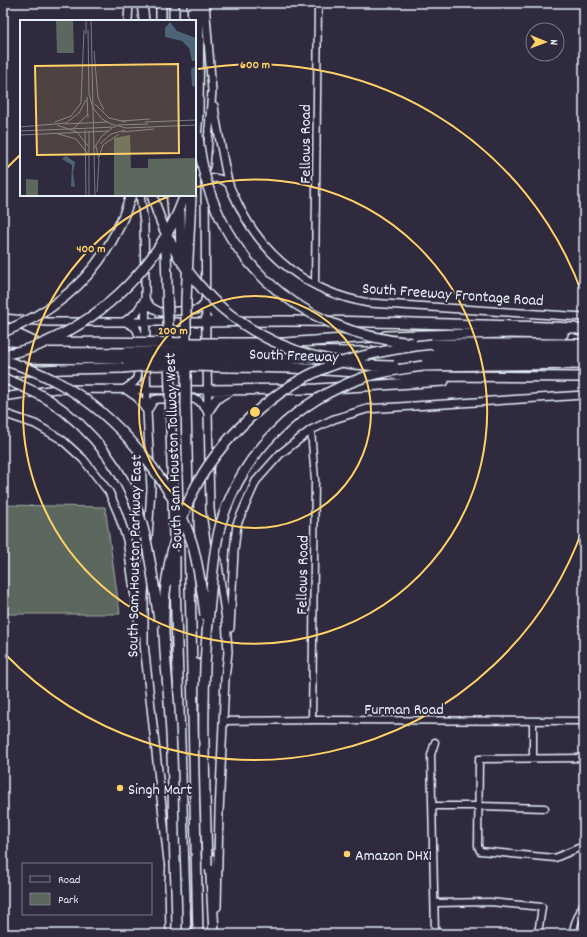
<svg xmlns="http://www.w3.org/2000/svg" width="587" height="937" font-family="Dekko,sans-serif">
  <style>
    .green { fill: #5c685d; stroke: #a2acaa }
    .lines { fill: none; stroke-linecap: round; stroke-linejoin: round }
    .minor-casing { stroke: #e8f1f8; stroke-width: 9 }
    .major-casing { stroke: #e8f1f8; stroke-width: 10 }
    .highway-casing { stroke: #e8f1f8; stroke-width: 12 }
    .minor { stroke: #2f2a3d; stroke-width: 6 }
    .major { stroke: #2f2a3d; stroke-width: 7 }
    .highway { stroke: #2f2a3d; stroke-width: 9 }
    .highway-bridge-casing { stroke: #e8f1f8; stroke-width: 12; stroke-linecap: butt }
    .highway-bridge { stroke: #2f2a3d; stroke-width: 9 }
    .ring { fill: none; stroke: #ffd166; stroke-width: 2 }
    .poi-dot { fill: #ffd166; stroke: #2f2a3d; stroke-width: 1.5 }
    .labels { text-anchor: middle; stroke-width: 4; stroke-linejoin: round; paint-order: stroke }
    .street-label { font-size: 16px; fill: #e8f1f8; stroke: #2f2a3d }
    .poi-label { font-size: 16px; fill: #e8f1f8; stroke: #2f2a3d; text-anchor: start }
    .inset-road { fill: none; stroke: #797a88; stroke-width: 1 }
    .view { fill: #ffd166; fill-opacity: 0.15; stroke: #ffd166; stroke-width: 2 }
    .inset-edge { fill: none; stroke: #e8f1f8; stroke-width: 2 }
    .centre { fill: #ffd166; stroke: #2f2a3d; stroke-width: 2 }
    .ring-label { font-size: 12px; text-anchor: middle; font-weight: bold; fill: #ffd166; stroke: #2f2a3d; stroke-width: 4; stroke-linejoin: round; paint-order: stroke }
  </style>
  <rect width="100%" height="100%" fill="#2f2a3d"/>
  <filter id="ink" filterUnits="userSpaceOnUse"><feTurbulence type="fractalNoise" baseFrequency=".025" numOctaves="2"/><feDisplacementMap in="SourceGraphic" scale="8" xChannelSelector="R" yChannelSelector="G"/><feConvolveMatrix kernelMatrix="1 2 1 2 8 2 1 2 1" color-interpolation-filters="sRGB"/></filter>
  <g filter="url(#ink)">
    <path class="green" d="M 3,505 L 105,507 L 120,614 L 3,614 Z"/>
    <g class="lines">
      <defs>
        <path id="minor" d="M 315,285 L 318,3
          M 311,430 L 315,480 L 312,720
          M 224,721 L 317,720 L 584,721
          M 435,742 L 431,755 L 435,934
          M 533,758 L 533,721
          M 584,758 L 479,759 L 478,846 L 480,851 L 555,858 L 581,847 L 584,843
          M 433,806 L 479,806 L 545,808
          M 435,903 L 490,902 L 542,907 L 538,934
          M 572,934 L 575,923 L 584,902"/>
        <path id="major" d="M 205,3 L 212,91 L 206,166
          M 128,21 L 129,3
          M 214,106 C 216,123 220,140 223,157 C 225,166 226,176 229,184 C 231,191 235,197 238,204 C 264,258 310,293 369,303 L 584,317
          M 205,181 L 206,346
          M 205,181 C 214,177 220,177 229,184
          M 140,195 L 144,223 L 146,347
          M 145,299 L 151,307 L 160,312 L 196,310 L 201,308 L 206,300
          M 3,318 L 48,322 L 206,322
          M 125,321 L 136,313 L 145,299
          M 126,322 L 136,328 L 139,335 L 138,347
          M 146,361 L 147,411 L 151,488 L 148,538
          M 207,363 L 210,509 L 215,544
          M 125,389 C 139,380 138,378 138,362
          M 125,389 L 137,397 L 146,410
          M 3,397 L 56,389 L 207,390
          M 147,411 L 154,400 L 158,399 L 193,399 L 198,400 L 208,411
          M 3,413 L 35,424 L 61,439 L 83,459 L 109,492 L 118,513 L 127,540 L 140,633
          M 146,553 L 144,596 L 144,644 L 168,861
          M 230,628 L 234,551 L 237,524 L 256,481 L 280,454 L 311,430 L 334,419 L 367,409 L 584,395
          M 169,881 L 170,934
          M 217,907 L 219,813 L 225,679 L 228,652 L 226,620 L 217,558"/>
        <path id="highway" d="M 142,3 L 144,21
          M 161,3 L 161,21
          M 174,3 L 174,21
          M 192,3 L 193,21
          M 195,149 L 198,114 L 199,3
          M 161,195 L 163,221
          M 206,300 L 215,314 L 227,321
          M 206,322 C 329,319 451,324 574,328 L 584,331
          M 3,334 L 19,335 L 34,342
          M 385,336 L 507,333 L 563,334
          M 3,340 L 22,342
          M 229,343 L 284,343 L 373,337
          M 432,344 L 584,344
          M 25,351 L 126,352
          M 229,351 L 371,352
          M 395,352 L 584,351
          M 3,358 L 125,359
          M 228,359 L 319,359
          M 360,359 L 584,358
          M 423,366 L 584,364
          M 230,367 L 291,368 L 423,376 L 584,377
          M 3,372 L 64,369 L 122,368
          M 207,390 L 317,389 L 444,381
          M 186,405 L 198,934
          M 208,411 C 215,400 217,396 230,391
          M 175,582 L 186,934
          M 198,664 L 201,693
          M 210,858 L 214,934
          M 170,886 L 171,855"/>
      </defs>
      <use href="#minor" class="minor-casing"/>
      <use href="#major" class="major-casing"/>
      <use href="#highway" class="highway-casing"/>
      <use href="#minor" class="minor"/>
      <use href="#major" class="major"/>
      <use href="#highway" class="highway"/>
      <defs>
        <path id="highway-bridge" d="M 198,136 C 209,254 296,333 412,343
          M 152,195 C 184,308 279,367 394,366
          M 180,212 L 181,260
          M 166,249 L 174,537
          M 3,332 C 67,307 111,261 131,195
          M 49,342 L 229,343
          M 126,352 L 229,351
          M 3,355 C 16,352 32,349 44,343 C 108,315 161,262 185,195
          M 125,359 L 228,359
          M 3,360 C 22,366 41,373 59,383 C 117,415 172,480 192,543 C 199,567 202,591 205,615
          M 122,368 L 153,365 L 230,367
          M 3,378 C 19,385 35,391 49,400 C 93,429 127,474 142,524 C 151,556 154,588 159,620
          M 186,405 L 186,300 L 191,195
          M 175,556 L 175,582
          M 207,866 C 205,782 200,696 209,612 C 212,583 213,552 221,523 C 242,453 296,400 365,377 C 383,371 404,369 423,366
          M 177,934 C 177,901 175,867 174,834 C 173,795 173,757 170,718 C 168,674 160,629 166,585 C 170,553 179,521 193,492 C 218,440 276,386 330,366 C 363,354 397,348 432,344"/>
      </defs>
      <use href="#highway-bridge" class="highway-bridge-casing"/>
      <use href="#highway-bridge" class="highway-bridge"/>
    </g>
  </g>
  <g class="ring">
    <circle cx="255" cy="412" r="116"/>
    <path d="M197 187A232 232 0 1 1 172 195"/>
    <path d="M583 528A348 348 0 0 1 5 654M5 170A348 348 0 0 1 20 155M198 69A348 348 0 0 1 583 296"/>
  </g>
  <g class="poi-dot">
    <circle cx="120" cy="788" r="4"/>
    <circle cx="347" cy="854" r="4"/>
  </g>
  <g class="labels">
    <g class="street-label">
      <text transform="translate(304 144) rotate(-90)" y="6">Fellows Road</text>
      <text transform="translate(453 293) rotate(4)" y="6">South Freeway Frontage Road</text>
      <text transform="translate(294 354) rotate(2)" y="6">South Freeway</text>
      <text transform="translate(172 451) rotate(-92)" y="6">South Sam Houston Tollway West</text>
      <text transform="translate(133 556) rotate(-89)" y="6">South Sam Houston Parkway East</text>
      <text transform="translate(301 575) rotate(-89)" y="6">Fellows Road</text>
      <text x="404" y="714">Furman Road</text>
    </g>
    <g class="poi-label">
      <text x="128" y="794">Singh Mart</text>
      <text x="355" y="860">Amazon DHX1</text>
    </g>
  </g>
  <g transform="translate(20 20)">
    <rect width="176" height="176" fill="#2f2a3d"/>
    <path d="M 36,0 L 53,0 L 54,33 L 37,33 ZM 110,115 L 111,148 L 128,148 L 128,139 L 176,138 L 176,176 L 94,176 L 94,118 ZM 6,159 L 18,160 L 18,176 L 6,176 Z" fill="#5c685d"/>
    <path d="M 150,2 L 157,11 L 176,18 L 176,41 L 172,41 L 169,28 L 162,21 L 145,17 L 145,8 ZM 176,46 L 176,67 L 172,66 L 171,49 ZM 46,136 L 55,142 L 53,153 L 55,167 L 51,166 L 52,145 L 42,139 Z" fill="#4d6378"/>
    <path class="inset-road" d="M 66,0 L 66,14M 71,0 L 75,176M 68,10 L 69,74 L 73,88 L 82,99 L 91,104 L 106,108 L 176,105M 74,31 L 78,78 L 84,90M 67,77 L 68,98M 75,84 L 89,98 L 106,102M 101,101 L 130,99M 35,102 L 51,96 L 61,83 L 64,10M 125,102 L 176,100M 45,104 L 88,102M 37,105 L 57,112 L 68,126M 98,105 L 128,104M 0,107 L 46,103 L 59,93 L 66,80M 53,109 L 68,94M 65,110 L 66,176M 0,111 L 96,107M 69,111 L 69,176M 102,112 L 134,109M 35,113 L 56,119 L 68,134M 0,115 L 89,111M 80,124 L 91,114 L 105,110M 76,126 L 79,141 L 77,172M 74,128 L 82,116 L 92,108M 79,137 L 83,125 L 99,114"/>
    <path class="view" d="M 158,44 L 159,133 L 17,135 L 15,46 Z"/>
    <rect width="176" height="176" class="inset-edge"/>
  </g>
  <circle cx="255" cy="412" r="6" class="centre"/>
  <g class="ring-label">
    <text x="255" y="68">600 m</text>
    <text x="91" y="252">400 m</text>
    <text x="173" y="334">200 m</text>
  </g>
  <rect width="587" height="937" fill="none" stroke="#2f2a3d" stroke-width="16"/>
  <rect x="8" y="8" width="571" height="921" fill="none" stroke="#e8f1f8" stroke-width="1.5" filter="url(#ink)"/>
  <rect x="22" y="863" width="130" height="52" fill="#2f2a3d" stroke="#797a88"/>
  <rect x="30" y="876" width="20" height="6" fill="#2f2a3d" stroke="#797a88"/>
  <text x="58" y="883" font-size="12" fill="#e8f1f8">Road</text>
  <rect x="30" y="893" width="20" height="12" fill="#5c685d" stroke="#797a88"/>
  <text x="58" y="903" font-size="12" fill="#e8f1f8">Park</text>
  <g transform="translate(545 42) rotate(91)"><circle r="19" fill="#2f2a3d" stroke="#797a88"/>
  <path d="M0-3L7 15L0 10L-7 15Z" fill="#ffd166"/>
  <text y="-6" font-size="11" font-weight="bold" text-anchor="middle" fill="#e8f1f8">N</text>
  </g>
</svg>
